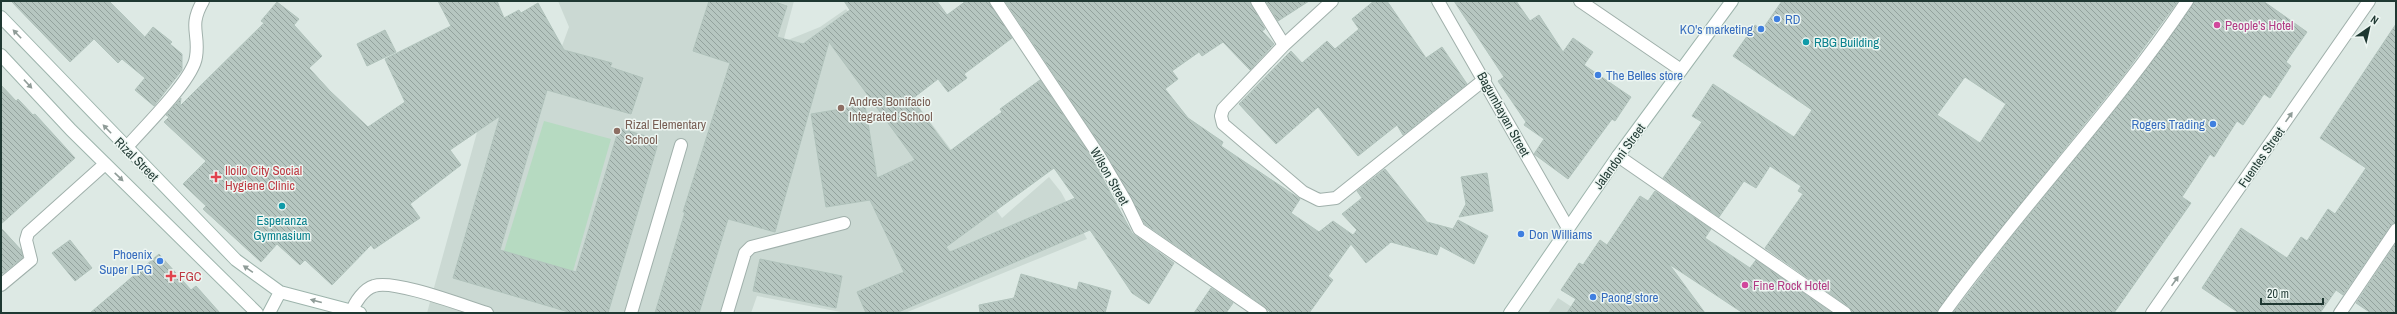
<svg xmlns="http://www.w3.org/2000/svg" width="2397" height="314" font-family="'Archivo Narrow',sans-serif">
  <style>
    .built { fill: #cbd9d3 }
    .garden { fill: #b6dac1 }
    .building { fill: url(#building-back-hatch); stroke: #b0c2bb; fill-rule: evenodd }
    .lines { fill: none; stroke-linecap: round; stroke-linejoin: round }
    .lane-casing { stroke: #a0b0ab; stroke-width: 14 }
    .street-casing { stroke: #a0b0ab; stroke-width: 14 }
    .secondary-casing { stroke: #9db4ac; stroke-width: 14 }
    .lane { stroke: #fff; stroke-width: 12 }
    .street { stroke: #fff; stroke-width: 12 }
    .secondary { stroke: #fff; stroke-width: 12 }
    .oneway { fill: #8f9c98 }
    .shop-dot { fill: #3f7fe0; stroke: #edf6f2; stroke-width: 1.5 }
    .hotel-dot { fill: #d1479c; stroke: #edf6f2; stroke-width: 1.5 }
    .culture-dot { fill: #0f9aa8; stroke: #edf6f2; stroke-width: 1.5 }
    .education-dot { fill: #8d6e63; stroke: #edf6f2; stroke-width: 1.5 }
    .health-dot { fill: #e0444e; stroke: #edf6f2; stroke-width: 1.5 }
    .labels { text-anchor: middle; stroke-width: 3; stroke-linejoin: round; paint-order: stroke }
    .shop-label { font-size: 13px; fill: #366cbe; stroke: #edf6f2; text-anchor: start }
    .hotel-label { font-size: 13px; fill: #b23c85; stroke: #edf6f2; text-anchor: start }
    .culture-label { font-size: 13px; fill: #0d838f; stroke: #edf6f2; text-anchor: start }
    .education-label { font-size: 13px; fill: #785e54; stroke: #edf6f2; text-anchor: start }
    .street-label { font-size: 13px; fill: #1f3832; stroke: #edf6f2 }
    .health-label { font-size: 13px; fill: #be3a42; stroke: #edf6f2; text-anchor: start }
  </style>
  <defs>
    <pattern id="building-back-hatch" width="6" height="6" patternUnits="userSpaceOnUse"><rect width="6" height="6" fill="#b6c6c0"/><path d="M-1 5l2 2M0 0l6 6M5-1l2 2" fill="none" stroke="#93a29d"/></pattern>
  </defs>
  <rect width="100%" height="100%" fill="#dde9e4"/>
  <path class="built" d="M 558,1 L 794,1 L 783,42 L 820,27 L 846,9 L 1002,218 L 1049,177 L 1061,192 L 1087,239 L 905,313 L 846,313 L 757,296 L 751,313 L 427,313 L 489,89 L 559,54 L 569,27 Z
    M 1558,298 L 1581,313 L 1548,313 Z"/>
  <path class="garden" d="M 544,121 L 611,139 L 573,271 L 504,251 Z"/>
  <path class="building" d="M 11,1 L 109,1 L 145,37 L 153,27 L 172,42 L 170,44 L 182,54 L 182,70 L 154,106 L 135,90 L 145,78 L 122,59 L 118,63 L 94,39 L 70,62 Z
    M 438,1 L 497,1 L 504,18 L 519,10 L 521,13 L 538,3 L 564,50 L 612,63 L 610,67 L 643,78 L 631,114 L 547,90 L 500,250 L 576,272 L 619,128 L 659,140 L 608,313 L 572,313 L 453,278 L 500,116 L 450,150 L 461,165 L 410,204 L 420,218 L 374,249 L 371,245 L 332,285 L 305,260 L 300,265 L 277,244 L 261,262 L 203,209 L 206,206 L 183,184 L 206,161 L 164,122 L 169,117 L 166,115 L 181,98 L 180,106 L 264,23 L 261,21 L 277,2 L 299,19 L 294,25 L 322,56 L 309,68 L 330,91 L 368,127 L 405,102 L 385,59 L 451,26 Z
    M 709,1 L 772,1 L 787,6 L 777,37 L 803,44 L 850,10 L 844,1 L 937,1 L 947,15 L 966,1 L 989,1 L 1012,38 L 964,74 L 967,78 L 948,92 L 938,79 L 912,99 L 950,151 L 1002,112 L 1000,109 L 1040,80 L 1092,158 L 1132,233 L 1174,263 L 1149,304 L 1132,293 L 1090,230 L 896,313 L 866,313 L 857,292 L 904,272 L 870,200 L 826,207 L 811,114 L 865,105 L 877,178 L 915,160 L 829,42 L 775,232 L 728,219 L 699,313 L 655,313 L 685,212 L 683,212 L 730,63 L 693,51 ZM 1054,168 L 1075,198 L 950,252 L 946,247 Z
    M 1005,1 L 1250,1 L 1265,29 L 1262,31 L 1274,44 L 1250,70 L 1223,42 L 1202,56 L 1199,52 L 1172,71 L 1178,79 L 1165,89 L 1188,118 L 1223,142 L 1221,146 L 1300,199 L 1291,213 L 1319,232 L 1333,221 L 1353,235 L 1357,230 L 1342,214 L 1362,198 L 1357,191 L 1385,169 L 1427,222 L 1453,229 L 1458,220 L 1488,236 L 1474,264 L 1440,246 L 1437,255 L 1391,242 L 1366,263 L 1351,244 L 1328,276 L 1333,280 L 1309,313 L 1271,313 L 1265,307 L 1145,224 L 1104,150 Z
    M 1266,1 L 1309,1 L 1278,21 Z
    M 1374,1 L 1387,1 L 1426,58 L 1442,47 L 1467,84 L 1403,135 L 1397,125 L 1358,156 L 1318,107 L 1276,144 L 1239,104 L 1291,51 L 1302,63 L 1327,41 L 1335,49 L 1359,29 L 1352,19 Z
    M 1454,1 L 1516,1 L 1530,21 L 1539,15 L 1563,52 L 1573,38 L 1593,52 L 1584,65 L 1631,97 L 1615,121 L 1612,119 L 1568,179 L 1534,154 L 1544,139 L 1524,125 L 1526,122 L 1498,81 L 1504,77 Z
    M 1782,1 L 2178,1 L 2123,76 L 1968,269 L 1937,313 L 1852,313 L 1849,307 L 1765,248 L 1803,194 L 1798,191 L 1801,186 L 1770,166 L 1756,188 L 1744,181 L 1719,217 L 1663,178 L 1702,122 L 1692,116 L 1713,84 L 1794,137 L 1812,110 L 1733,56 L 1755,25 L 1762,30 ZM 1965,77 L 2006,104 L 1980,143 L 1937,115 Z
    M 2194,1 L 2263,1 L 2307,32 L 2286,62 L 2291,66 L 2270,98 L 2264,94 L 2243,125 L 2237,121 L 2214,157 L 2210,154 L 2182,197 L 2191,203 L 2114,313 L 1953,313 L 2010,239 L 2135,85 Z
    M 2396,24 L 2396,223 L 2390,226 L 2343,295 L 2336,290 L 2320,313 L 2239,313 L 2202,288 L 2241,228 L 2287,258 L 2301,237 L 2307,241 L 2328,209 L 2335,214 L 2366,168 L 2320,138 Z
    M 385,30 L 396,52 L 367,66 L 357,44 Z
    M 1,85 L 16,101 L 18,99 L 33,115 L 35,114 L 75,158 L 1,224 Z
    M 1487,173 L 1493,211 L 1459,217 L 1466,204 L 1461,177 Z
    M 1655,191 L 1711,229 L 1705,238 L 1750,268 L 1756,260 L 1832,313 L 1743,313 L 1669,264 L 1705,313 L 1567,313 L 1576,299 L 1561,290 L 1579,263 L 1583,265 L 1600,240 L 1607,245 L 1640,196 L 1648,201 Z
    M 1,228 L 21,250 L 23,257 L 1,275 Z
    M 70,240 L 92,268 L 75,281 L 52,253 Z
    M 2396,243 L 2396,313 L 2371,313 L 2356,303 Z
    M 159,254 L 191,290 L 196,286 L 220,313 L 90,313 Z
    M 760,259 L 842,276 L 836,308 L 753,291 Z
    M 1021,274 L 1077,290 L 1079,282 L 1111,291 L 1105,313 L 980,313 L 979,305 L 1014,298 Z
    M 1211,288 L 1233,303 L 1226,313 L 1194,313 Z"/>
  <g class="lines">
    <defs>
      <path id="lane" d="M 1580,1 L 1681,70
        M 1618,156 L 1845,313
        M 1,285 L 31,260 L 26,240 L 28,233 L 105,164
        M 352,311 C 355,302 364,289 374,286 C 394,279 464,306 487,313
        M 631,313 L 681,145
        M 727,313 L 745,253 L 751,247 L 844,223
        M 2340,313 L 2396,230"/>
      <path id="street" d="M 996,1 L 1098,154 L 1126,202 L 1139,229 L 1261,313
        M 1257,1 L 1284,45
        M 1332,1 L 1284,45 L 1223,109 L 1221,116 L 1223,124 L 1303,192 L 1319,200 L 1336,198 L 1485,79
        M 1438,1 L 1568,228
        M 126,148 C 143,128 193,80 196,57 C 200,33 188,27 203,1
        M 1944,313 C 2021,206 2114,110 2187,1
        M 2152,313 L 2369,1"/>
      <path id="secondary" d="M 1,17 L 236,260 L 280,292 L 360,313
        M 1,55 L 71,130 L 257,313
        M 269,313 L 280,292
        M 1510,313 L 1618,156 L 1732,1"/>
    </defs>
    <use href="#lane" class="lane-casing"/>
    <use href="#street" class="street-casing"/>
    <use href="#secondary" class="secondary-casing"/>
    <use href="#lane" class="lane"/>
    <use href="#street" class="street"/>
    <use href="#secondary" class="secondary"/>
  </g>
  <defs><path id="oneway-solid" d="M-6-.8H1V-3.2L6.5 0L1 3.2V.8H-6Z"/></defs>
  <g class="oneway">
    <use href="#oneway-solid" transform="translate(17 34) rotate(-134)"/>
    <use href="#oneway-solid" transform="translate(28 84) rotate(47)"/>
    <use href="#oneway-solid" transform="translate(2289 117) rotate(-55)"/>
    <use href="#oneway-solid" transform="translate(107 129) rotate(-134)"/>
    <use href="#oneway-solid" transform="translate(119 177) rotate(44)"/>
    <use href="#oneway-solid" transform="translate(248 269) rotate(-145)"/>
    <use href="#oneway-solid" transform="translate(2175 281) rotate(-55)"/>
    <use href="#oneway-solid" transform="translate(316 301) rotate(-165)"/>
  </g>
  <g class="shop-dot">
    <circle cx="1777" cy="19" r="4"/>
    <circle cx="1761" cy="29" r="4"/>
    <circle cx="1598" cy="75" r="4"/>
    <circle cx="2213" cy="124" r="4"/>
    <circle cx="1521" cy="234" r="4"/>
    <circle cx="160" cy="261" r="4"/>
    <circle cx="1593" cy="297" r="4"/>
  </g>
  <g class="hotel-dot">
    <circle cx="2217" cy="25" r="4"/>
    <circle cx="1745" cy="285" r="4"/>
  </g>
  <g class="culture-dot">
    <circle cx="1806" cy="42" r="4"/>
    <circle cx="282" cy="206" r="4"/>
  </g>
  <g class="education-dot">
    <circle cx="841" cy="108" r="4"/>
    <circle cx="617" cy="131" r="4"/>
  </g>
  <g class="health-dot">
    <path d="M214 171h4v4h4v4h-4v4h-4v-4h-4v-4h4z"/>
    <path d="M169 270h4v4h4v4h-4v4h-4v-4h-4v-4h4z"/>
  </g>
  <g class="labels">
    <g class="shop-label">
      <text x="1785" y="24">RD</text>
      <text x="1753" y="34" text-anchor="end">KO's marketing</text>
      <text x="1606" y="80">The Belles store</text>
      <text x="2205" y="129" text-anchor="end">Rogers Trading</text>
      <text x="1529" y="239">Don Williams</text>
      <text x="152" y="259" text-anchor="end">Phoenix<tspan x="152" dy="15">Super LPG</tspan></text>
      <text x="1601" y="302">Paong store</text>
    </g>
    <g class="hotel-label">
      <text x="2225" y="30">People's Hotel</text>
      <text x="1753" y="290">Fine Rock Hotel</text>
    </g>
    <g class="culture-label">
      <text x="1814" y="47">RBG Building</text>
      <text x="282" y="225" text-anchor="middle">Esperanza<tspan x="282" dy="15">Gymnasium</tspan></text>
    </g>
    <g class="education-label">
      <text x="849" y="106">Andres Bonifacio<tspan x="849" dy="15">Integrated School</tspan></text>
      <text x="625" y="129">Rizal Elementary<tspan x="625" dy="15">School</tspan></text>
    </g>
    <g class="street-label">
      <text transform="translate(1504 114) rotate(61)" y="5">Bagumbayan Street</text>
      <text transform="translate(1619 156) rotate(-54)" y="5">Jalandoni Street</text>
      <text transform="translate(2261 157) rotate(-55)" y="5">Fuentes Street</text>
      <text transform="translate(137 159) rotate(45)" y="5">Rizal Street</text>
      <text transform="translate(1110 176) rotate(60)" y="5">Wilson Street</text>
    </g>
    <g class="health-label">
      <text x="225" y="175">Iloilo City Social<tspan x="225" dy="15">Hygiene Clinic</tspan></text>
      <text x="179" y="281">FGC</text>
    </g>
  </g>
  <rect width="2397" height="314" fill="none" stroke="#1f3832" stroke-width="4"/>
  <g transform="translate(2369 28) rotate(34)" stroke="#edf6f2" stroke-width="3" paint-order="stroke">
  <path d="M0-3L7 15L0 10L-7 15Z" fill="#1f3832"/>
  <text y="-6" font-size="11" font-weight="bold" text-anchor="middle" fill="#1f3832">N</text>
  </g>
  <path d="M2261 298v6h62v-6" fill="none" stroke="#1f3832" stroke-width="2"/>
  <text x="2267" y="298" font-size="12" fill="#1f3832" stroke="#edf6f2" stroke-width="3" paint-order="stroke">20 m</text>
</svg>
